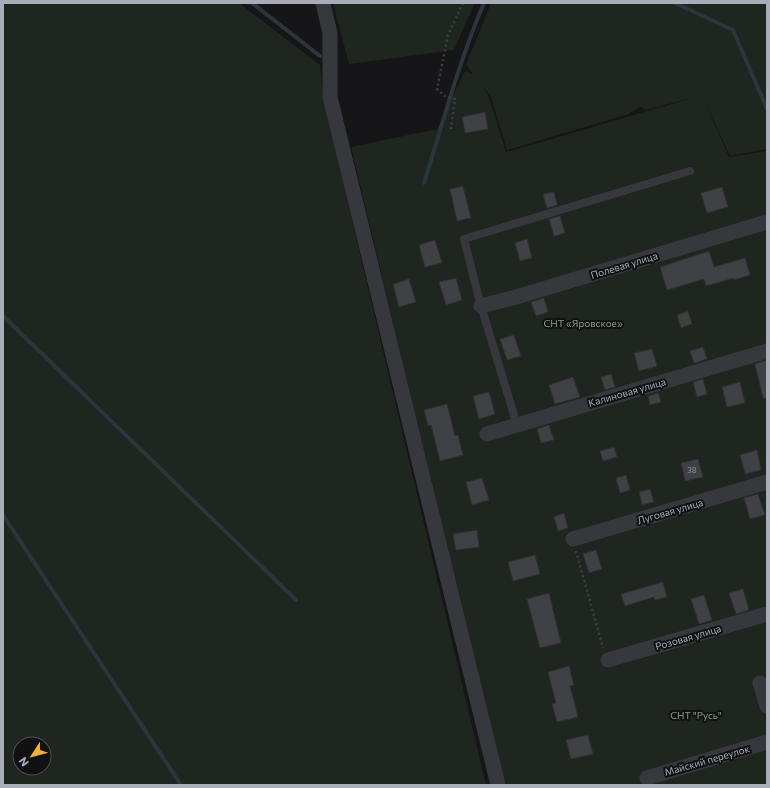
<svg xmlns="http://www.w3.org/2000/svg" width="770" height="788" font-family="Commissioner,sans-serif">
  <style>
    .green { fill: #1e261f; fill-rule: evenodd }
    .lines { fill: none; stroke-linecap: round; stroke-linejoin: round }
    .stream { stroke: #2c353c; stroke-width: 4 }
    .building { fill: #404145; stroke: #303034 }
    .path { stroke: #3d3f44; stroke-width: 2.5; stroke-dasharray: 2 3; stroke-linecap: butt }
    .service { stroke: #37383d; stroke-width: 8 }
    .minor { stroke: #37383d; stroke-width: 15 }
    .labels { text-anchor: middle; stroke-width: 4; stroke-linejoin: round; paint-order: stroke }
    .number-label { font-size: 8px; fill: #8e929b }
    .street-label { font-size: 10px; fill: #a8adb8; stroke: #111113 }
    .park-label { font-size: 10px; fill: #7fa381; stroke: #111113 }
  </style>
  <rect width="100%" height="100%" fill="#161618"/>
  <path class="green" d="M 3,3 L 239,3 L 320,65 L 323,98 L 486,785 L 3,785 ZM 20,744 L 44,744 L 44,768 L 20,768 Z
    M 333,3 L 475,3 L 454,50 L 349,64 Z
    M 491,3 L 767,3 L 767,149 L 730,156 L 703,98 L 729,157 L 767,151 L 767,785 L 504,785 L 351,147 L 437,129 L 465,71 L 473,74 L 466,65 ZM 481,84 L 491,97 L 507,150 L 629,114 L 639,107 L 642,107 L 645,110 L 696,97 L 506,152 L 489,97 Z"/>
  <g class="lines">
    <path class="stream" d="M 252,3 L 320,56
      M 675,3 L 733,30 L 767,109
      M 424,183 C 443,123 459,61 484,3
      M 3,316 L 296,600
      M 3,515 L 181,785"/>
  </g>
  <path class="building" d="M 485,112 L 488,129 L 465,133 L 462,117 Z
    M 463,186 L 471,218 L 457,221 L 450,189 Z
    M 722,187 L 728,207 L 707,213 L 701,193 Z
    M 554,192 L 557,205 L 547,208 L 543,194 Z
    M 560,216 L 565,233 L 554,236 L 549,219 Z
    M 527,239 L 532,258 L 520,261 L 515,243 Z
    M 435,240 L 442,263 L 425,267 L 419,245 Z
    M 709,251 L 714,267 L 745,258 L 750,275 L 734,280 L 734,278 L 706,286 L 704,279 L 667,290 L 660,267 Z
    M 456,278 L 462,300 L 446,305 L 439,282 Z
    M 409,279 L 416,302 L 399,307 L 393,284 Z
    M 544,298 L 548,312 L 536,316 L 531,302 Z
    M 688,311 L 692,324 L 681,328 L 677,315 Z
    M 514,335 L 521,356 L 507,360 L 500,339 Z
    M 703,347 L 707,359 L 694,363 L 690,351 Z
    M 652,349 L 657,366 L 639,371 L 634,353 Z
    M 767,360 L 767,398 L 763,398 L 755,364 Z
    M 611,374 L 615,387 L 605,390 L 601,377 Z
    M 573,377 L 580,397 L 555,404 L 549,385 Z
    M 703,379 L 707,394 L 697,397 L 693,382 Z
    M 740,382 L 745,403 L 727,407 L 722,387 Z
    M 489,392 L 495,414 L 479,419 L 473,396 Z
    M 658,393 L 661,402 L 650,405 L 648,396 Z
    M 447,404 L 455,436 L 458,435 L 463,455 L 440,461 L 431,425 L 428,426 L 424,410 Z
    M 549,425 L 554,440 L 541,443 L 537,429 Z
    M 614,447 L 617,457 L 603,461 L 600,451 Z
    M 757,450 L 761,470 L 745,474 L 740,455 Z
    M 698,459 L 703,477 L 685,481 L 681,463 Z
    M 626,475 L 630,490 L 620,493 L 616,478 Z
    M 482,478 L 489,500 L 472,505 L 466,482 Z
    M 650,489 L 654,502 L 642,505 L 639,492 Z
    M 758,494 L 765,515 L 750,519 L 744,498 Z
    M 564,513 L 568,528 L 558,531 L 554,517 Z
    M 477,530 L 479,547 L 456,550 L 453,534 Z
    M 596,550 L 602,569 L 589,573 L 583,554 Z
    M 535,555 L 540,574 L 513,581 L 508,562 Z
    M 663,582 L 667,597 L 655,600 L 654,597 L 625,606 L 621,594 Z
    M 743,589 L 749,610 L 736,614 L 729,593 Z
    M 549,593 L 561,643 L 540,648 L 527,599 Z
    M 704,595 L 712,620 L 699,624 L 691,599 Z
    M 569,666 L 574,685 L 570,686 L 578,717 L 557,722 L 552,704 L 556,703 L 548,672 Z
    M 588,735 L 593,754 L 571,759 L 566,740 Z"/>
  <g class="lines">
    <path class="path" d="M 451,129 L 455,99 L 446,97 L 437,89 L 448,35 L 463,3
      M 576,551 L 603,648"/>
    <path class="service" d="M 517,425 L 481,306 L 464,239 L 690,171"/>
    <path class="minor" d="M 323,3 L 330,33 L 330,97 L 498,785
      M 481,306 L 516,297 L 767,222
      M 487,434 L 767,351
      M 573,539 L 767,482
      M 608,660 L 767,614
      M 760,683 L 767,706
      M 647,778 L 767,742"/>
  </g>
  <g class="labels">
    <g class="number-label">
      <text x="692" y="473">38</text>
    </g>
    <g class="street-label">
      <text transform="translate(624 265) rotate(-17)" y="4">Полевая улица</text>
      <text transform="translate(627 392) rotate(-16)" y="4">Калиновая улица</text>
      <text transform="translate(670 511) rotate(-16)" y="4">Луговая улица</text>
      <text transform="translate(688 637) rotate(-16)" y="4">Розовая улица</text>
      <text transform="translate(707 760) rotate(-16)" y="4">Майский переулок</text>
    </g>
    <g class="park-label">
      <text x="583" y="327">СНТ «Яровское»</text>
      <text x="696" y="719">СНТ "Русь"</text>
    </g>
  </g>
  <rect width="770" height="788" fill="none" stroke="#a8adb8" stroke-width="8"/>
  <g transform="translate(32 756) rotate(234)"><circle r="19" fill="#111113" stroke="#4d4f55"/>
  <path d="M0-3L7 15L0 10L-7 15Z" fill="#f2b134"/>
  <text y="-6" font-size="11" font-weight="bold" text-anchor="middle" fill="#a8adb8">N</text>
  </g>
</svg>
